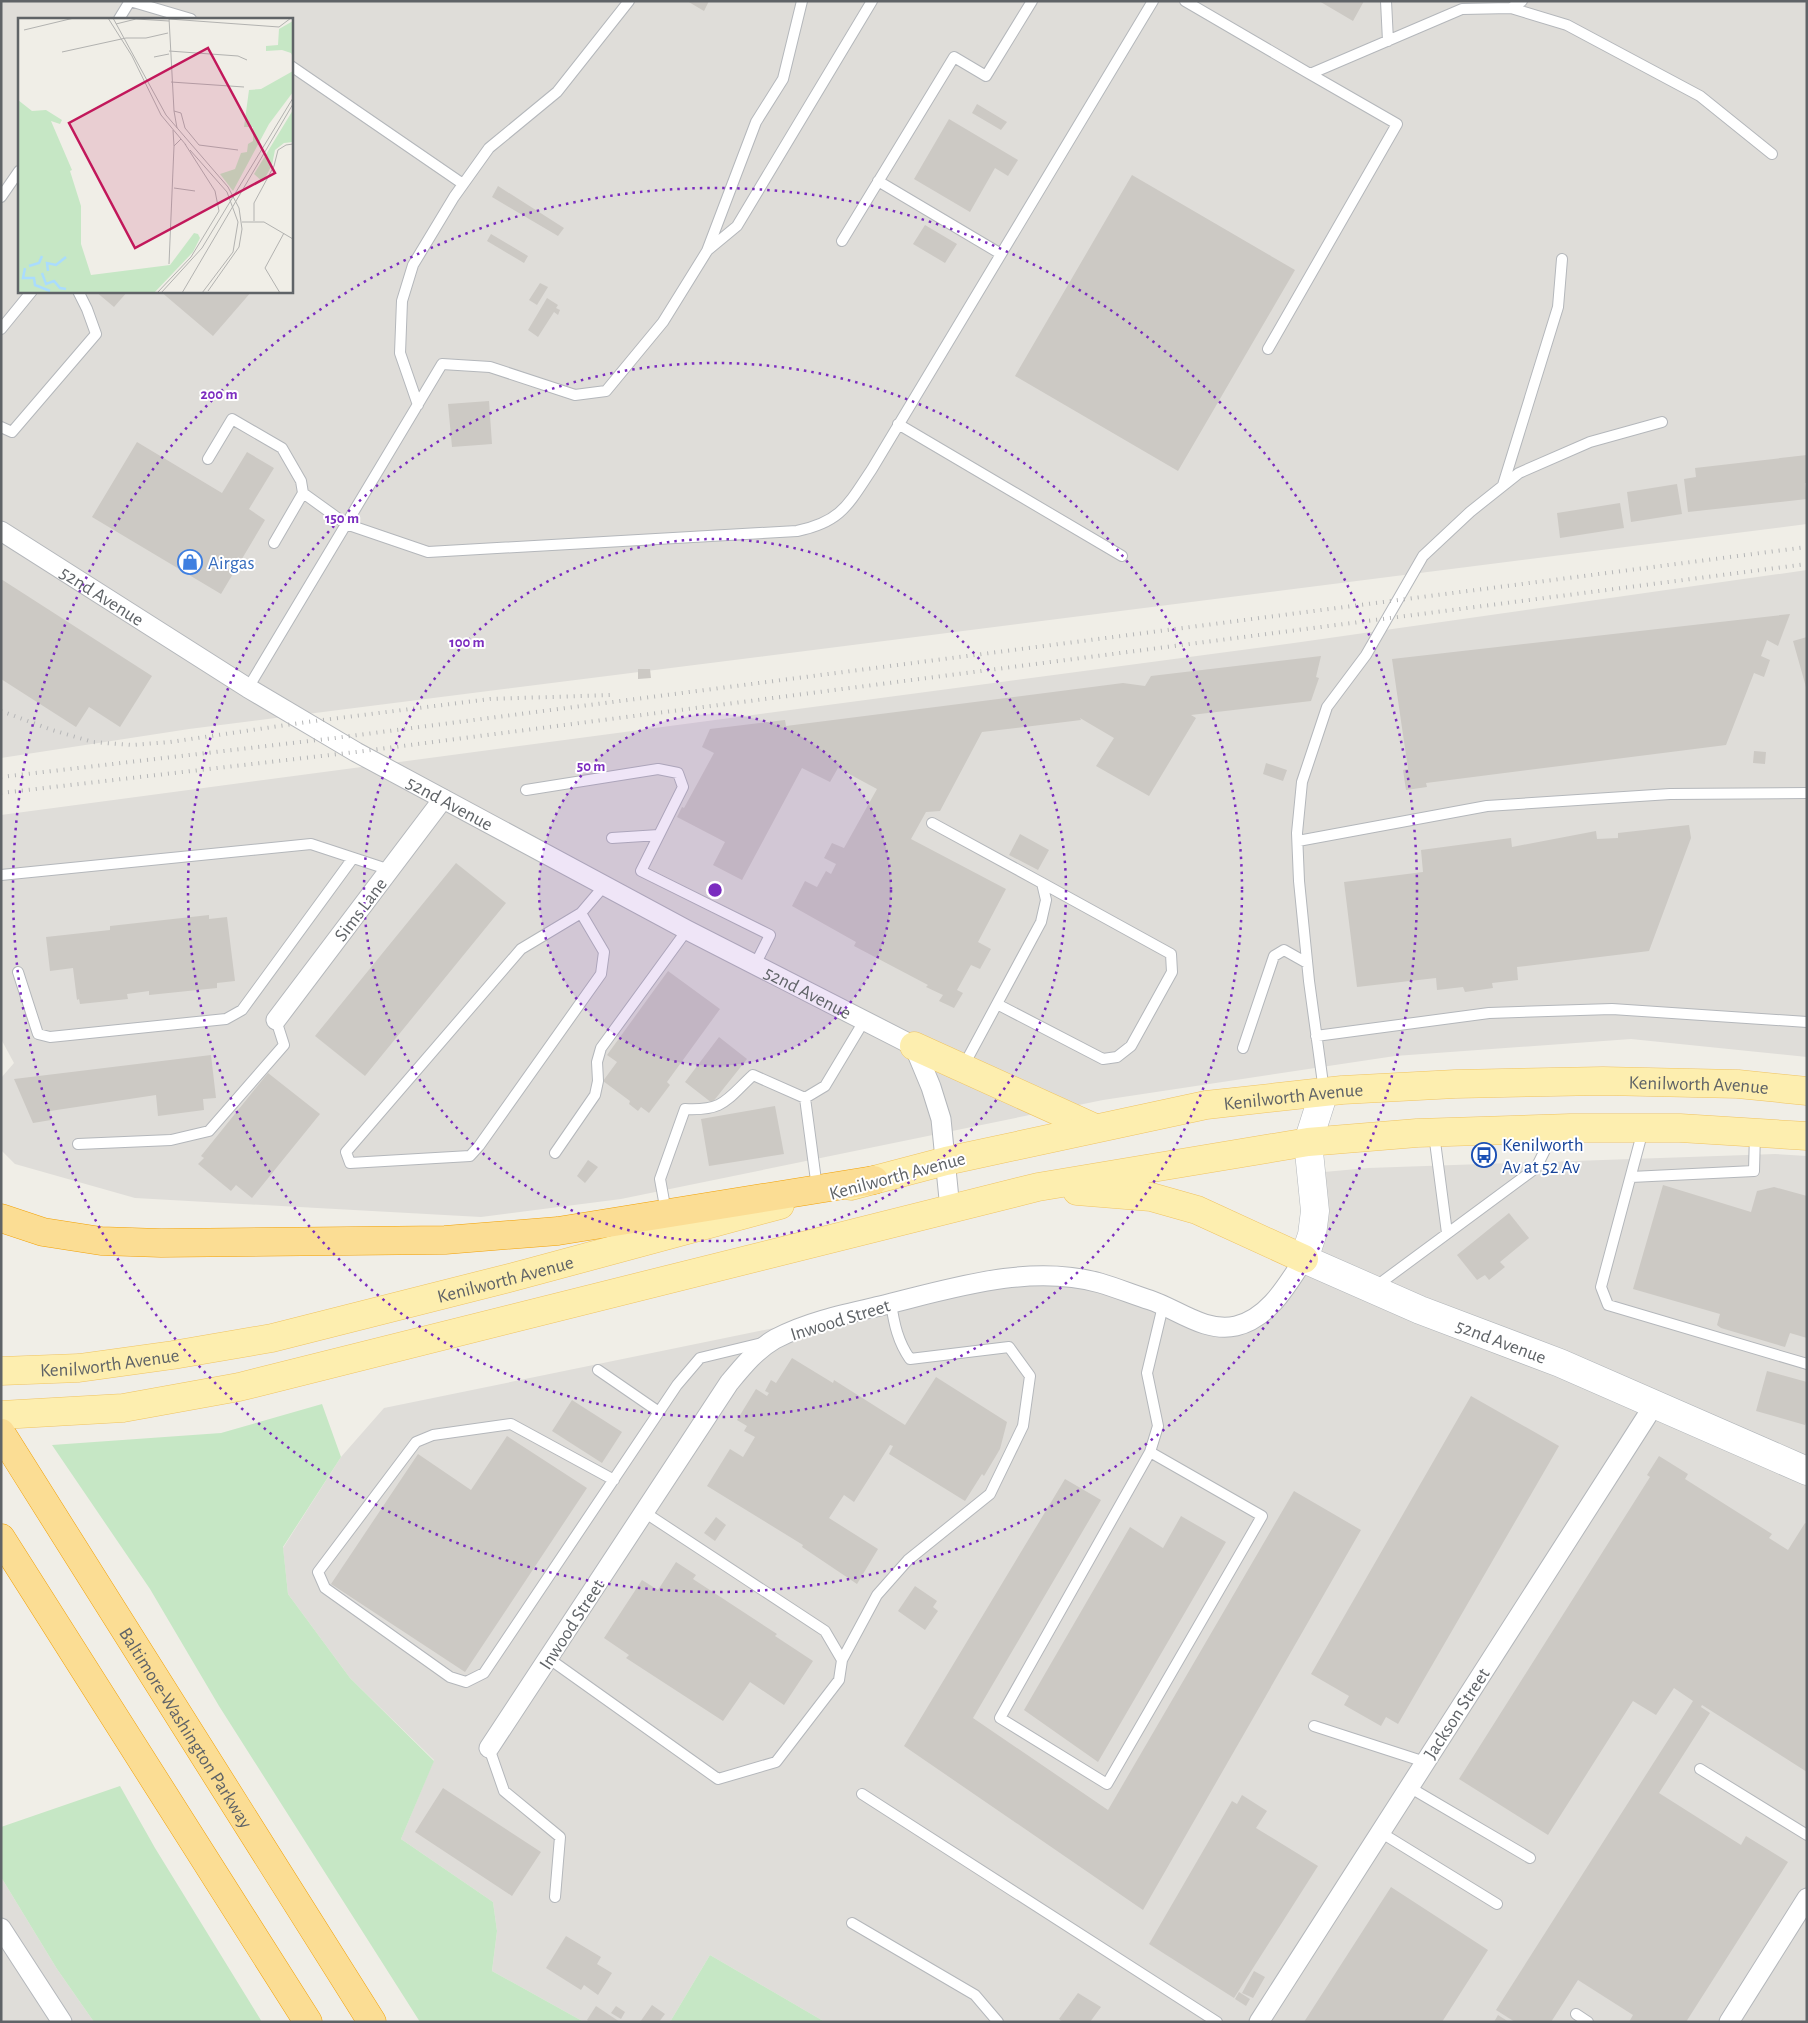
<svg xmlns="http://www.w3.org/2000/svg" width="1808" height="2023" font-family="'Alegreya Sans',sans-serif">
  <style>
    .industrial { fill: #dfddd9; fill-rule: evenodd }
    .green { fill: #c6e7c5 }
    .building { fill: #ccc9c4 }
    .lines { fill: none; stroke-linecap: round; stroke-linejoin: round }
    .lane-casing { stroke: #b4b7bb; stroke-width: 12 }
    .street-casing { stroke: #b4b7bb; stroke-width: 21 }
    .secondary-casing { stroke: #b3b7bb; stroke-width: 29 }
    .primary-casing { stroke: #efc362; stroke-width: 29 }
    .highway-casing { stroke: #f2a105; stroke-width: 29 }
    .lane { stroke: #fff; stroke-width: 10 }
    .street { stroke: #fff; stroke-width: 19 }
    .secondary { stroke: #fff; stroke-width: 28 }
    .primary { stroke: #fdeeaf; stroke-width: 28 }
    .highway { stroke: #fbdd94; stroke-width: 28 }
    .rail { stroke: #b5b6b7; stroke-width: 4; stroke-dasharray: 1 6; stroke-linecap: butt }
    .ring { fill: none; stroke: #7b2cbf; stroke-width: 2.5; stroke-dasharray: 2.5 5 }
    .labels { text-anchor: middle; stroke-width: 4; stroke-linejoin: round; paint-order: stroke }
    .shop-label { font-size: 19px; fill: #366cbe; stroke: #fff; text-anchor: start }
    .street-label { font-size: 19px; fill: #5f6367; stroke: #fff }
    .transit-label { font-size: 19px; fill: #164399; stroke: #fff; text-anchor: start }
    .inset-river { fill: none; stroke: #aadcfd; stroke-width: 2.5 }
    .inset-road { fill: none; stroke: #b2b2b0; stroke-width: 1 }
    .view { fill: #c2185b; fill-opacity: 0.15; stroke: #c2185b; stroke-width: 2.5 }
    .inset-edge { fill: none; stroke: #5f6367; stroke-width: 2.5 }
    .centre { fill: #7b2cbf; stroke: #fff; stroke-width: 2.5 }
    .ring-label { font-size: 15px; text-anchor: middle; font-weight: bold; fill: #7b2cbf; stroke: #fff; stroke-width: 4; stroke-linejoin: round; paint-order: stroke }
  </style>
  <rect width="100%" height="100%" fill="#f0eee7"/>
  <path class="industrial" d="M 1,1 L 1807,1 L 1807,524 L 189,729 L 1,758 ZM 19,19 L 291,19 L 291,291 L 19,291 Z
    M 1807,570 L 1807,1057 L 1631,1039 L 1395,1056 L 1103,1100 L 621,1199 L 481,1217 L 135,1198 L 15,1164 L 1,1150 L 1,1078 L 14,1063 L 1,1039 L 1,815 L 1294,643 Z
    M 1775,1154 L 1807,1156 L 1807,2022 L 825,2022 L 710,1955 L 670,2022 L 584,2022 L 492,1971 L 497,1931 L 493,1902 L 401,1839 L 434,1760 L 350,1678 L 288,1594 L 283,1548 L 341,1457 L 384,1408 L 871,1308 L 1042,1275 L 1197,1322 L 1253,1320 L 1304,1259 L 1313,1173 L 1368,1168 Z
    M 1,1877 L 57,1969 L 94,2022 L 1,2022 Z"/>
  <path class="green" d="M 322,1404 L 341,1457 L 283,1547 L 288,1594 L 350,1678 L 434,1761 L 401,1839 L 493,1902 L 497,1931 L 492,1971 L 584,2022 L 420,2022 L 219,1706 L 150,1589 L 52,1445 L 221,1433 Z
    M 120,1786 L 155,1848 L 262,2022 L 94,2022 L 57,1969 L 1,1877 L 1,1827 Z
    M 710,1955 L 825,2022 L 670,2022 Z"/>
  <path class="building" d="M 687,1 L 709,1 L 704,11 Z
    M 1319,1 L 1364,1 L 1353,21 Z
    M 977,104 L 1007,122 L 1001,130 L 972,113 Z
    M 949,119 L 1018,160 L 1008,176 L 995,168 L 970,212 L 914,179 Z
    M 1132,175 L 1295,270 L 1178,471 L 1015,376 Z
    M 498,186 L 564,228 L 558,236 L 492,197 Z
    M 925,225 L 957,244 L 945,263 L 913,244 Z
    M 491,234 L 528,256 L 524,263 L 487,241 Z
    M 540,283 L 548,287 L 537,305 L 529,300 Z
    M 95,291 L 128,291 L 114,307 Z
    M 160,291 L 252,291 L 213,336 Z
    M 547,298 L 558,305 L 556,308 L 560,310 L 558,315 L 554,312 L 538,337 L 528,330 Z
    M 489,401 L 492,444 L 452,447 L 448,404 Z
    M 137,442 L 222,493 L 247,452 L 274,468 L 249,509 L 265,520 L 221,594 L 92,517 Z
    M 1807,455 L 1807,483 L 1805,483 L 1807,499 L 1688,512 L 1684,479 L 1696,477 L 1695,468 Z
    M 1677,484 L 1682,514 L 1631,522 L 1627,492 Z
    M 1620,503 L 1624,528 L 1560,538 L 1557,513 Z
    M 1,579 L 152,676 L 120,727 L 89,707 L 76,727 L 1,679 Z
    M 1790,614 L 1778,646 L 1767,640 L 1761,656 L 1770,660 L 1764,677 L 1754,673 L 1726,745 L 1426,783 L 1427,787 L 1406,790 L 1403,770 L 1408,769 L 1392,659 Z
    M 1807,637 L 1807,687 L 1806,687 L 1793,641 Z
    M 1321,656 L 1316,677 L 1319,678 L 1311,701 L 1191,715 L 1196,718 L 1149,796 L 1096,766 L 1114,738 L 1080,718 L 1081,720 L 982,732 L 940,811 L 926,812 L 911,839 L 1006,889 L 978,942 L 991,949 L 980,969 L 971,965 L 957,990 L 963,993 L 954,1008 L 939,1001 L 943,995 L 926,987 L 928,985 L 854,946 L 856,942 L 792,906 L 805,881 L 817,887 L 826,871 L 831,874 L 836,864 L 824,858 L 832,843 L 844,848 L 877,789 L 838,768 L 830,782 L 802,768 L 742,880 L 713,865 L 725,842 L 677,817 L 682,807 L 684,808 L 714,753 L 702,747 L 710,729 L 785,720 L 786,726 L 1123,683 L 1145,686 L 1151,676 Z
    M 638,669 L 650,669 L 651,678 L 638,679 Z
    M 1754,751 L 1766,752 L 1765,764 L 1753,763 Z
    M 1266,763 L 1287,770 L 1283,781 L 1263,774 Z
    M 1689,825 L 1691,838 L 1649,951 L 1517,967 L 1518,980 L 1492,983 L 1493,988 L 1465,992 L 1463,987 L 1437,990 L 1436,978 L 1357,987 L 1344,882 L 1423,872 L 1421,850 L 1511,838 L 1512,847 L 1596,831 L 1597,839 L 1618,838 L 1618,833 Z
    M 1020,834 L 1049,850 L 1038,870 L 1009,855 Z
    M 456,863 L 506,903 L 365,1076 L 315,1036 Z
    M 209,915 L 209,919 L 227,917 L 235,981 L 217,983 L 217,988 L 149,995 L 149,991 L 127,994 L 128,999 L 80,1004 L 79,999 L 77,1000 L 73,968 L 50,971 L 46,937 L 110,930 L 110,926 Z
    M 668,971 L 720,1009 L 667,1082 L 670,1085 L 649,1113 L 641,1107 L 638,1111 L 629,1104 L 630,1101 L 603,1081 L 617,1062 L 607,1055 Z
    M 719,1037 L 747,1059 L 712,1103 L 685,1082 Z
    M 211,1055 L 216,1098 L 203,1099 L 204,1110 L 158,1116 L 156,1095 L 50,1111 L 51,1120 L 33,1123 L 14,1079 Z
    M 268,1073 L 320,1114 L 252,1198 L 236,1185 L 231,1191 L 198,1164 L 204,1158 L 201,1156 Z
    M 775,1106 L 784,1154 L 709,1166 L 701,1119 Z
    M 588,1160 L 598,1167 L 585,1183 L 577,1176 Z
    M 1663,1185 L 1751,1212 L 1757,1191 L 1774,1187 L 1807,1196 L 1807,1338 L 1790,1333 L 1785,1347 L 1721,1328 L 1717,1325 L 1720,1314 L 1633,1289 Z
    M 1509,1213 L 1529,1238 L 1500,1262 L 1505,1267 L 1489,1280 L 1485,1275 L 1477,1280 L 1457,1255 Z
    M 792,1358 L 833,1383 L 834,1380 L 905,1425 L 936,1377 L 1007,1422 L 1000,1449 L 984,1476 L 982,1474 L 965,1501 L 889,1454 L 893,1446 L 890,1445 L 854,1502 L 844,1495 L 829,1518 L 878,1549 L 857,1584 L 802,1547 L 803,1545 L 707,1486 L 730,1449 L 743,1457 L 755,1437 L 744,1431 L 747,1426 L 737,1420 L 756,1389 L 767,1396 L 769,1393 L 765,1391 L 771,1380 L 776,1383 Z
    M 1767,1371 L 1807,1382 L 1807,1419 L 1805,1425 L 1756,1411 Z
    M 1471,1396 L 1559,1446 L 1398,1724 L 1386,1717 L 1381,1726 L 1344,1705 L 1349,1696 L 1311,1674 Z
    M 572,1400 L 622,1432 L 602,1463 L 552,1431 Z
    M 507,1436 L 587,1488 L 465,1672 L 331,1584 L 418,1454 L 471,1490 Z
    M 1659,1456 L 1688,1474 L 1685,1479 L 1772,1534 L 1769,1538 L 1788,1550 L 1805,1523 L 1807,1524 L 1807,1772 L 1702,1705 L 1701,1707 L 1710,1713 L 1659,1793 L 1741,1845 L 1746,1836 L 1788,1862 L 1686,2022 L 1629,2022 L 1633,2015 L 1578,1980 L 1551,2022 L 1515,2022 L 1496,2010 L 1693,1701 L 1674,1688 L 1656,1715 L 1633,1701 L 1548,1835 L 1459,1779 L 1650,1477 L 1647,1475 Z
    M 1065,1479 L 1101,1500 L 973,1718 L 1108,1810 L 1294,1491 L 1361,1530 L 1143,1910 L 904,1746 Z
    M 1181,1516 L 1226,1542 L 1098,1762 L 1024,1710 L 1130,1527 L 1163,1548 Z
    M 716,1517 L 726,1525 L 715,1541 L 704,1533 Z
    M 676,1562 L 696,1575 L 693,1579 L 777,1634 L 775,1636 L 813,1661 L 784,1705 L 750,1682 L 723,1721 L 626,1658 L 629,1655 L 604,1638 L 642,1580 L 658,1590 Z
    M 915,1586 L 937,1601 L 933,1607 L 938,1611 L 925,1630 L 898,1611 Z
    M 443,1788 L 541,1852 L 512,1896 L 415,1832 Z
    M 1242,1795 L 1267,1811 L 1256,1828 L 1318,1866 L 1234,1998 L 1149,1944 L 1232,1801 L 1237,1804 Z
    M 1391,1887 L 1488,1950 L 1442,2022 L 1304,2022 Z
    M 566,1936 L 601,1957 L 597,1964 L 612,1973 L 598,1995 L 584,1985 L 581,1990 L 546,1968 Z
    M 1254,1971 L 1265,1977 L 1253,1998 L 1242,1993 Z
    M 1239,1992 L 1250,1999 L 1246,2006 L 1235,1999 Z
    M 1078,1993 L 1101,2007 L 1090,2022 L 1063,2022 L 1059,2019 Z
    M 652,2005 L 665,2014 L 659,2022 L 640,2022 Z
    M 596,2006 L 620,2022 L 590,2022 L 587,2020 Z
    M 616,2006 L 625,2012 L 621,2019 L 611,2013 Z
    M 1498,2015 L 1509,2022 L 1494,2022 Z"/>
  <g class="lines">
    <defs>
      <path id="lane" d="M 130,1 L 191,19
        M 1185,1 L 1310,74 L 1462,9 L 1511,8 L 1522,1
        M 1386,1 L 1388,41
        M 1511,8 L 1567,25 L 1700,96 L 1772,154
        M 119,19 L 130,1
        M 291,66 L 463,184
        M 878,181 L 1001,254
        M 1,197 L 19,171
        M 842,241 L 954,57 L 986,76 L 1032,1
        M 708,250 L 737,226 L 872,1
        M 1,329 L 32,291
        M 1268,349 L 1397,124 L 1310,74
        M 418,405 L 400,353 L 402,301 L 413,265 L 454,197 L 489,148 L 557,92 L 629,1
        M 898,424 L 1122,556
        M 1,427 L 12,432 L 96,334 L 87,309 L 78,291
        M 208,459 L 232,419 L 282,448 L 301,481 L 303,493 L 346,524 L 428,552 L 797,531 C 841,522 848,505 872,469 L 1153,1
        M 1503,485 L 1558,307 L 1562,259
        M 274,543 L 303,493
        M 248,688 L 442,364 L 490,367 L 575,395 L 606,391 L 663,322 L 707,251 L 756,122 L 783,79 L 802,1
        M 526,790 L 658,769 L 678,773 L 683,787 L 641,871 L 770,935 L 755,965
        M 932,823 L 1042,883 L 1046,900 L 1041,922 L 963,1067
        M 612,838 L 659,835
        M 1298,841 L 1487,806 L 1670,794 L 1807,793
        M 1,875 L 311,844 L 390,870
        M 581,913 L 604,952 L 601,974 L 479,1146 L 470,1156 L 350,1163 L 346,1152 L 521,949 L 581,913 L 604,886
        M 18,972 L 38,1034 L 50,1037 L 226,1019 L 242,1010 L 353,858
        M 997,1004 L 1103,1059 L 1117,1057 L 1131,1046 L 1172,972 L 1171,954 L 1042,883
        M 1316,1036 L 1489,1013 L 1612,1009 L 1807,1022
        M 1243,1048 L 1274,956 L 1284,950 L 1307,963
        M 1324,1091 L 1309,981 L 1299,881 L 1297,833 L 1302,782 L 1327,707 L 1366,655 L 1423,556 L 1470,512 L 1519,473 L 1590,442 L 1662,422
        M 805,1098 L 817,1188
        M 1643,1130 L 1601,1287 L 1608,1305 L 1807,1364
        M 1434,1134 L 1447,1233
        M 78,1144 L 171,1140 L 209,1131 L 284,1045 L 276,1020
        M 555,1153 L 595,1095 L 598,1081 L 597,1062 L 601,1048 L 687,930
        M 1631,1177 L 1754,1171 L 1755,1133
        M 666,1212 L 660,1179 L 685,1109 C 724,1111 726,1100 753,1075 L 805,1098 L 825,1086 L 864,1021
        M 1375,1287 L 1536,1168 L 1554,1132
        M 598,1370 L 659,1412
        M 1150,1452 L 1262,1516 L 1107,1784 L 1000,1718 L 1150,1452 L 1158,1426 L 1147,1373 L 1163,1306
        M 614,1480 L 511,1424 L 433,1435 L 416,1442 L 318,1572 L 325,1588 L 450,1677 L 466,1682 L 484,1673 L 677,1385 L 700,1358 L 762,1343
        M 548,1658 L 718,1779 L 776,1762 L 839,1680 L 842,1660 L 825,1631 L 644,1512
        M 842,1660 L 877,1595 L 908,1560 L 990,1494 L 1023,1426 L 1030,1376 L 1009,1347 L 910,1359 C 898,1342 894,1324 891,1303
        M 1314,1726 L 1425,1762
        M 489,1748 L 504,1791 L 560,1837 L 555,1897
        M 1700,1769 L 1807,1835
        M 1409,1787 L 1530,1858
        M 862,1794 L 1217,2022
        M 1380,1832 L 1497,1904
        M 852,1923 L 975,1995 L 998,2022
        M 1576,2014 L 1588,2022"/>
      <g id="street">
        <path id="s1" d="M 1,531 L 248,688 L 356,752 L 687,930 L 914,1046 L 931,1087 L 941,1119 L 950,1209"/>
        <path d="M 276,1020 L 443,799"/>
        <path d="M 489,1748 L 729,1383 C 743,1366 756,1350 775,1339 C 807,1322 845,1314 880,1306 C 950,1289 1028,1263 1100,1283 C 1117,1288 1134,1295 1150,1300 C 1177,1309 1205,1333 1236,1326 C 1269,1318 1287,1285 1304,1259"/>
        <path d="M 1,1928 L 62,2022"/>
        <path d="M 1259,2022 L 1654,1405"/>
        <path d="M 1729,2022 L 1807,1898"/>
      </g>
      <g id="secondary">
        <path id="s2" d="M 1324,1092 L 1308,1142 L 1315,1211 L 1312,1235 L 1304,1259 L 1420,1310 L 1560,1363 L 1807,1471"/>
      </g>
      <g id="primary">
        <path d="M 914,1046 L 1095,1128"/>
        <path id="s3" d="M 851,1186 L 946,1161 L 1206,1105 L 1342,1090 L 1455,1084 L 1603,1081 L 1738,1084 L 1807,1091"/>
        <path d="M 1077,1191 L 1151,1197 L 1197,1210 L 1304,1259"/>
        <path id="s4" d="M 1,1371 L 79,1368 L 173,1355 L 272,1338 L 513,1277 L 780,1205"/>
        <path d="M 1,1415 L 123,1408 L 239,1387 L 1038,1187 L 1308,1142 L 1417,1133 L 1570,1128 L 1680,1128 L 1807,1136"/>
      </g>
      <g id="highway">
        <path d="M 1,1218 L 43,1232 L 101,1241 L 161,1243 L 445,1240 L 558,1231 L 874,1180"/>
        <path id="s5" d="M 1,1433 L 372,2022"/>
        <path d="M 1,1538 L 308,2022"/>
      </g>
    </defs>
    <use href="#lane" class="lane-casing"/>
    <use href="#street" class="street-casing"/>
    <use href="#secondary" class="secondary-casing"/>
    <use href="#primary" class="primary-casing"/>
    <use href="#highway" class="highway-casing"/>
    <use href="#lane" class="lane"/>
    <use href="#street" class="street"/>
    <use href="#secondary" class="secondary"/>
    <use href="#primary" class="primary"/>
    <use href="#highway" class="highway"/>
    <path class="rail" d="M 1,711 L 52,730 L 93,742 L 132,745 L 170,742 L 307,722 L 490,699 L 611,695
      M 1,777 L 335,738 L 1807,547
      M 1,793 L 356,752 L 1807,564"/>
  </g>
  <circle cx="715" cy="890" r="176" fill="#7b2cbf" fill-opacity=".12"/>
  <g class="ring">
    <circle cx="715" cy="890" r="176"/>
    <circle cx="715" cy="890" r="351"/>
    <circle cx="715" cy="890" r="527"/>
    <circle cx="715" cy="890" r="702"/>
  </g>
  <defs>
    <symbol id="shop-ring" viewBox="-11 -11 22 22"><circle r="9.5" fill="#fff" stroke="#3f7fe0" stroke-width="1.5"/><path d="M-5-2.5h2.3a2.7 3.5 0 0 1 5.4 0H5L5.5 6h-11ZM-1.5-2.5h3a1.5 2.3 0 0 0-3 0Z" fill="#3f7fe0"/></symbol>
    <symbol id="bus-ring" viewBox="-11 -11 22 22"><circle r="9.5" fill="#fff" stroke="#1a4fb4" stroke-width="1.5"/><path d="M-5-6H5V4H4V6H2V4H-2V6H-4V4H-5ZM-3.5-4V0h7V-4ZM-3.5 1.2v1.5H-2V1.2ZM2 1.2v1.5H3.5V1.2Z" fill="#1a4fb4"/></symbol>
  </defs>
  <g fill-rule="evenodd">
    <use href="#shop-ring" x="176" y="548" width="28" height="28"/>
    <use href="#bus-ring" x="1470" y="1141" width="28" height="28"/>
  </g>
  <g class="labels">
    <g class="shop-label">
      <text x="208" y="569">Airgas</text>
    </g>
    <g class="street-label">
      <text dy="7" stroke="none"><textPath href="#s1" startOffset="120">52nd Avenue</textPath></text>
      <text dy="7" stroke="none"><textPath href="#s1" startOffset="525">52nd Avenue</textPath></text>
      <text transform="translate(360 909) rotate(-53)" y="7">Sims Lane</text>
      <text dy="7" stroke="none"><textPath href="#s1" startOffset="930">52nd Avenue</textPath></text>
      <text dy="7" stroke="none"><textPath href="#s3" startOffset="858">Kenilworth Avenue</textPath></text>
      <text dy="7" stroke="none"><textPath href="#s3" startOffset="452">Kenilworth Avenue</textPath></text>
      <text transform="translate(897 1175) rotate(-15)" y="7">Kenilworth Avenue</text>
      <text dy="7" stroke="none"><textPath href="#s4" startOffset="514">Kenilworth Avenue</textPath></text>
      <text transform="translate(840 1319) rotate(-17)" y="7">Inwood Street</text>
      <text dy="7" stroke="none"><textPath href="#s2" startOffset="385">52nd Avenue</textPath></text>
      <text dy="7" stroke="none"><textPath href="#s4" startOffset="109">Kenilworth Avenue</textPath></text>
      <text transform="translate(571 1624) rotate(-57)" y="7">Inwood Street</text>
      <text transform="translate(1456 1713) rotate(-57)" y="7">Jackson Street</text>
      <text dy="7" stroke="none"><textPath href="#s5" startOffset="348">Baltimore-Washington Parkway</textPath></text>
    </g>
    <g class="transit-label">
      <text x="1502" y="1151">Kenilworth<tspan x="1502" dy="22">Av at 52 Av</tspan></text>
    </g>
  </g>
  <g transform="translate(18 18)">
    <rect width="275" height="275" fill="#f0eee7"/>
    <path d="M 275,3 L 275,39 L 273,35 L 264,32 L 248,33 L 248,28 L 260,27 L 261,11 ZM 275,53 L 275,74 L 251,106 L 215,173 L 202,156 L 217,151 L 223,135 L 229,134 L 230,126 L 235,123 L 235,109 L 226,109 L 231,72 L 243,71 ZM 0,82 L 14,93 L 28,92 L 44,102 L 42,106 L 33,103 L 54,152 L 52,153 L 63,188 L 63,226 L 73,257 L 152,247 L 176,215 L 180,216 L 182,220 L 175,234 L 136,275 L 0,275 ZM 275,92 L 275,124 L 266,125 L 257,132 L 254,147 L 245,164 L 236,156 Z" fill="#c6e7c5"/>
    <path class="inset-river" d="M 11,248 L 21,245 L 24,238M 7,250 L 5,260 L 16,260 L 17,267 L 32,273M 30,253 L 29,245 L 38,247 L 48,239M 24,255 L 28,266 L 36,263 L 42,270 L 48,271"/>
    <path class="inset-road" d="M 90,0 L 114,38 L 143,97 L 168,127M 95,0 L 148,97 L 210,169 L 221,190 L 224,211 L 221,229 L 190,273M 151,0 L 156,93M 151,1 L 261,9 L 273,0M 98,6 L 118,1 L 151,3M 6,12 L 56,0M 151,33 L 220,38 L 229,42M 44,34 L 108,20 L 128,20 L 150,15M 136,39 L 151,36M 153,64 L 226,69M 156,93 L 163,95 L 167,110 L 181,127 L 220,132M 156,93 L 159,110M 155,112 L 156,128M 172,132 L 209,174 L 220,204 L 215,234 L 184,275M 156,170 L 177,173M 236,203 L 236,185 L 256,148 L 260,132 L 268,127 L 275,126M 224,204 L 246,204 L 275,221M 151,246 L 156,128 L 163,121M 139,275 L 173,239 L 201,193 L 197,173 L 167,126M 143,275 L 184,230 L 275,80M 164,275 L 275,86M 262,275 L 247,250 L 266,215"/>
    <path class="view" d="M 190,30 L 257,155 L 117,230 L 51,105 Z"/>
    <rect width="275" height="275" class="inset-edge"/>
  </g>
  <circle cx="715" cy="890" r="8" class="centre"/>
  <g class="ring-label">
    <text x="219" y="399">200 m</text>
    <text x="342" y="523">150 m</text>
    <text x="467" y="647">100 m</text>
    <text x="591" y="771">50 m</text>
  </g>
  <rect width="1808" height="2023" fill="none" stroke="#5f6367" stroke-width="5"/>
</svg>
